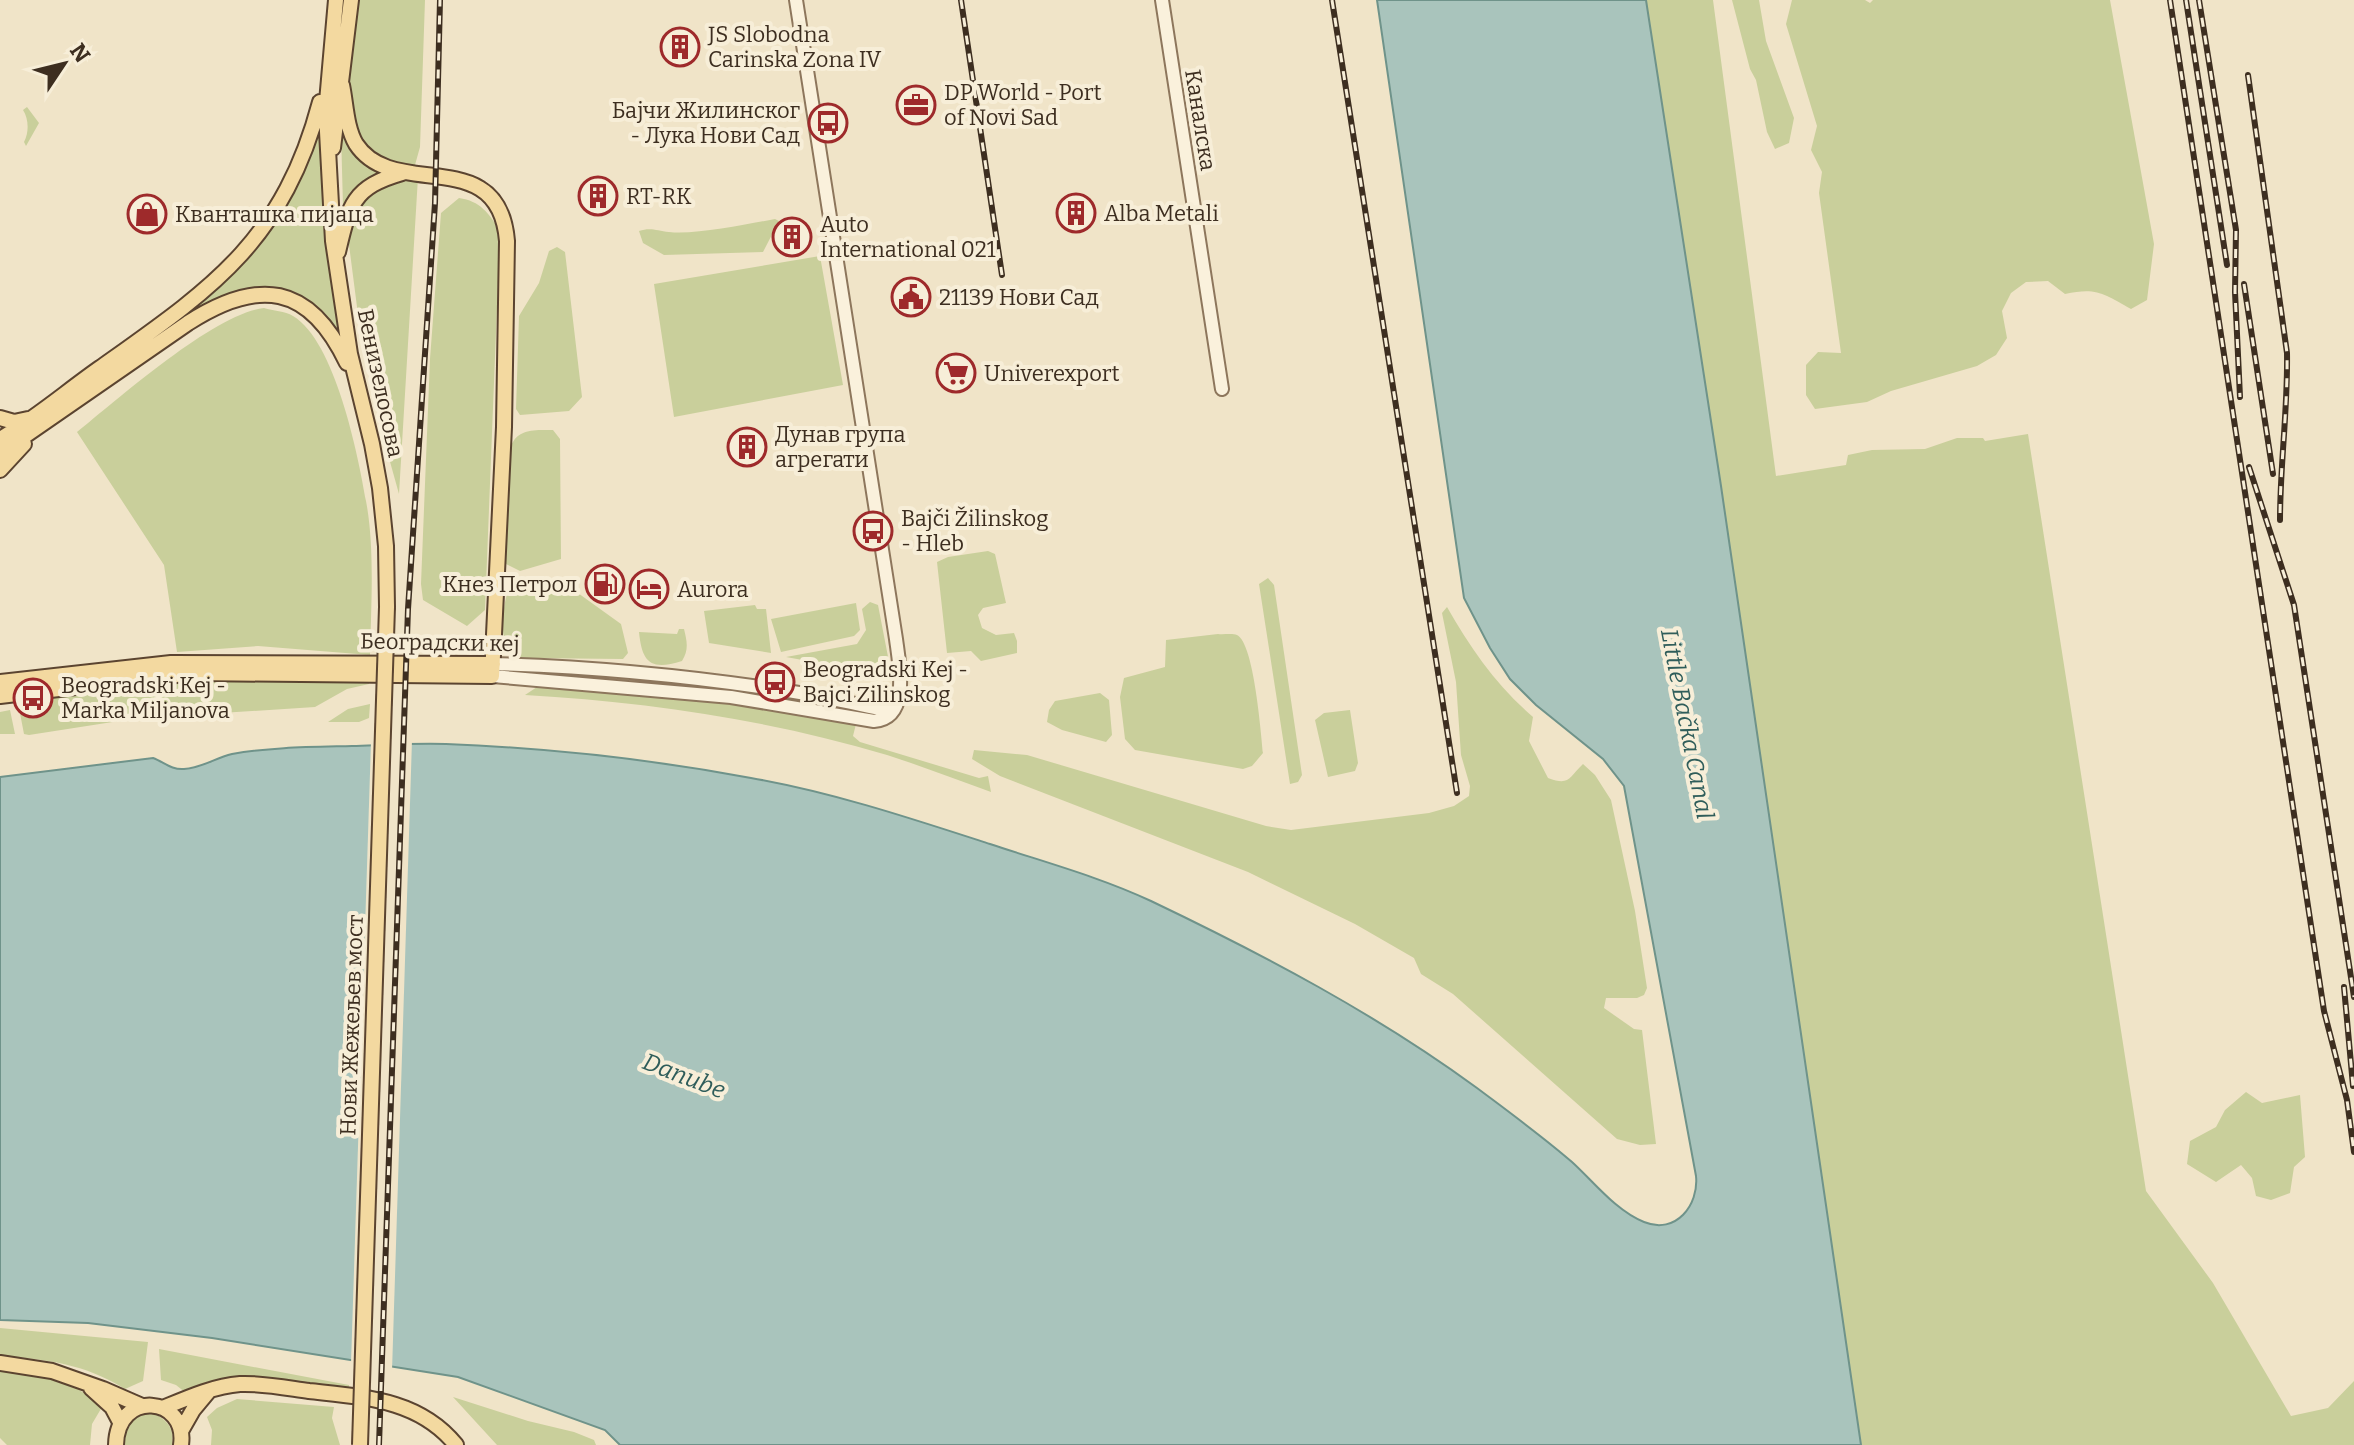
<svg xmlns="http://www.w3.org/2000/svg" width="2354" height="1445" font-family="Bitter,serif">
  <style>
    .green { fill: #c9cf9b }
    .water { fill: #a9c4bc; stroke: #6f938a; stroke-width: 2 }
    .pier { fill: #f0e4c8 }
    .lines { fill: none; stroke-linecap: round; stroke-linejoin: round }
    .minor-casing { stroke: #8d765c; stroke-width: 16 }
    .major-casing { stroke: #5b4430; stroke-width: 18 }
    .minor { stroke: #faf1dc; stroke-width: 12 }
    .major { stroke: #f3d9a0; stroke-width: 14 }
    .rail-casing { stroke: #3d2e20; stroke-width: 6 }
    .rail { stroke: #f7eed8; stroke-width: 3; stroke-dasharray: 9; stroke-linecap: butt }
    .major-bridge-casing { stroke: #5b4430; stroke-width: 18; stroke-linecap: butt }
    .major-bridge { stroke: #f3d9a0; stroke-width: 14 }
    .labels { text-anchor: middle; stroke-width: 8; stroke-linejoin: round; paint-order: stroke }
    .poi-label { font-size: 22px; fill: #3d2e20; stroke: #f7eed8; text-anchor: start }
    .street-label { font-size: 22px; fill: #3d2e20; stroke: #f7eed8 }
    .water-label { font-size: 24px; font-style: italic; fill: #2f5d5a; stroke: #f7eed8 }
  </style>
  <rect width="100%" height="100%" fill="#f0e4c8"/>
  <path class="green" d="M 359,0 L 425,0 L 420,147 L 415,165 C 400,165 378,163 368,152 C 335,118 354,42 359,0 Z
    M 1646,0 L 1713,0 L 1776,476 L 1846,465 L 1848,455 L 1872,450 L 1925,449 L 1957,438 L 1983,438 L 1985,441 L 2028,434 L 2146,1191 L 2213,1283 L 2291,1416 L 2328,1408 L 2354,1381 L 2354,1445 L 1861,1445 L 1721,486 Z
    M 1732,0 L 1759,0 L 1766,41 L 1794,118 L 1789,143 L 1775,149 L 1767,132 L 1756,80 L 1750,69 Z
    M 1792,0 L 1865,0 L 1870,3 L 1873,0 L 2110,0 L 2154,244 L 2147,300 L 2131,309 C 2104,294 2097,287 2065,294 L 2048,281 L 2026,282 L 2011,293 L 2002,311 L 2007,338 L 1996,355 L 1977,366 L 1891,391 L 1867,402 L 1815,409 L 1806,395 L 1806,365 L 1818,352 L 1841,353 L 1819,193 L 1822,172 L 1811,150 L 1817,126 L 1786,24 Z
    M 27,107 L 39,123 L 26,146 L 24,142 C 29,133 29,119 23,110 Z
    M 321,127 L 341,333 C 291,271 252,277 187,313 L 243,260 Z
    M 341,132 L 361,159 L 378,172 L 351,191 L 343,207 Z
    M 404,176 L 418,177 L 399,494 L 382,433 L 360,330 L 348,237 L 351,218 L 365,192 Z
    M 459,198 C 480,201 489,213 500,231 L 485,610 L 467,626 L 423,600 L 421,584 L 430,359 L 441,213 Z
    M 775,219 L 779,221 L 763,252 L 664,255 L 643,243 L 639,231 C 651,227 657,231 669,232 C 696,235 747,224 775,219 Z
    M 557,247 L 565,252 L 582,397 L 569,411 L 520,415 L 516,409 L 519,316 L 539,283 L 549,251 Z
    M 820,256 L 843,385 L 674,417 L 654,284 Z
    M 264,308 C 273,311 285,311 293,316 C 335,341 358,454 366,501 C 375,548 371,607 370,655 L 258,646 L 177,652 L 164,565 L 77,432 C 118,399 215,313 264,308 Z
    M 553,430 L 560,439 L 561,559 L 520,571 L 506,564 L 505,556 L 511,446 C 518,428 536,430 553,430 Z
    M 988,551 L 995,554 L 1006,603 L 983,608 L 978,615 L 982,628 L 996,635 L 1014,633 L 1017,641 L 1017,653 L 981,661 L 971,651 L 947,653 L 937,562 L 948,557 Z
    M 557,578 L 621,624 L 628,653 L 623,659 L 527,658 C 522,657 518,658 514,656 C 497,648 502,596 512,584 Z
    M 1268,578 L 1274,585 L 1302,775 L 1298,782 L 1290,784 L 1259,584 Z
    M 870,602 L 878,605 L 890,667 L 885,675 L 786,657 L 857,644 L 866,630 L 862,609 Z
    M 856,603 L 860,630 L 854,636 L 781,652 L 771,619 Z
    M 755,605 L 757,609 L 766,609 L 771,653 L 709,643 L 704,611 Z
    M 1447,607 C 1471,649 1496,685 1533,717 L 1529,741 L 1548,778 C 1570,786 1568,778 1583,764 L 1595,775 L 1611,800 L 1635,911 L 1647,988 L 1644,995 L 1637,998 L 1606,998 L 1604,1008 L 1634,1029 L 1642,1030 L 1656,1144 L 1640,1145 L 1617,1139 L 1453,994 L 1421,974 L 1414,958 L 1355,924 L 1248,872 L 1000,776 L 972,759 L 974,750 L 1027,755 L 1266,826 L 1291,830 L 1429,813 L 1454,806 L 1469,796 L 1470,786 L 1461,755 L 1456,682 L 1442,613 Z
    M 679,629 L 684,629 C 687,642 689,649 682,661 C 650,671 642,662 639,632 L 677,634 Z
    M 1218,634 C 1223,635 1232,633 1237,635 C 1254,643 1261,733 1263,753 L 1252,766 L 1243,769 L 1135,750 L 1125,739 L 1120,697 L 1124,678 L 1165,667 L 1166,640 Z
    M 369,676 L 369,684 L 347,689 L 315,707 L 205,714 L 204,679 Z
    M 163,681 L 201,681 L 204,716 L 126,721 L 123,709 L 117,710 L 119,721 L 29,735 L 24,734 L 19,708 L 25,701 L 34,702 L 42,696 Z
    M 546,686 L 739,704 L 856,724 L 853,736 L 860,742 L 979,778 L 988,776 L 991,792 C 957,780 922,766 887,755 C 770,720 647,702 525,695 L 537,687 Z
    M 1100,693 L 1109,700 L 1112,735 L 1106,742 L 1062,730 L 1047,722 L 1049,710 L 1055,701 Z
    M 370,704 L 369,718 L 359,722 L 328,722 L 348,709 Z
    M 10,710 L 15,734 L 0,734 L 0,712 Z
    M 1350,710 L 1358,763 L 1355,771 L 1328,777 L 1315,720 L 1324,713 Z
    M 2246,1092 L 2262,1103 L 2300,1095 L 2305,1157 L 2294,1167 L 2290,1193 L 2271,1200 L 2256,1196 L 2252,1178 L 2241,1165 L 2216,1182 L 2187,1164 L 2190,1141 L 2216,1127 L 2225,1110 Z
    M 0,1328 L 148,1342 L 143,1381 L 125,1389 C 85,1364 46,1359 0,1356 Z
    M 159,1349 L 349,1385 L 349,1394 L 278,1384 L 186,1393 L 176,1385 L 161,1380 Z
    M 0,1370 C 43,1372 69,1378 102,1407 L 92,1424 L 90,1445 L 7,1445 L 0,1438 Z
    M 453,1397 L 528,1421 L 574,1432 L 594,1440 L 596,1445 L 497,1445 Z
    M 237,1399 L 334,1407 L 332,1418 L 340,1445 L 211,1445 L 212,1430 L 207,1417 L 217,1408 Z
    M 150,1413 C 166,1417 175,1428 172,1445 L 125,1445 C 122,1428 133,1415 150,1413 Z"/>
  <path class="water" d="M 1377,0 L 1646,0 L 1721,486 L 1861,1445 L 620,1445 L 605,1430 L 458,1377 L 212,1338 L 88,1323 L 0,1320 L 0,777 L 153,758 C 164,762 171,770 184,769 C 202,768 215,758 232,754 C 271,747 312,747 352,746 C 383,745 414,743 446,744 C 548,748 650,759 751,778 C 832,792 913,819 990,844 C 1044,862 1100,877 1151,901 C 1264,955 1376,1014 1477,1088 C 1509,1112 1542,1136 1572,1162 C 1593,1181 1616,1211 1644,1222 C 1676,1235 1699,1205 1696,1176 L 1624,786 L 1603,759 L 1536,705 L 1510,679 L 1490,648 L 1464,598 Z"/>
  <path class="pier" d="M 412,740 L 392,1371 L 351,1364 L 371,742 Z"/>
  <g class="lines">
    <defs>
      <path id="minor" d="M 1162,0 L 1222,389
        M 493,664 C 601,667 710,678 818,696 C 840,700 862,706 884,710 L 894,709
        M 492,676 L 731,697 L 874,721 C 911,718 899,663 896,639 L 796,0"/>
      <path id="major" d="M 336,0 L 326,113 L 333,241 L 350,354 L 372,444 L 380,488 L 386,546 L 387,607
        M 333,148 L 351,0
        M 338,252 C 349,205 353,187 402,173
        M 0,418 L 14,422 L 28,419
        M 0,439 C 35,419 67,391 100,368 C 211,289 283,242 320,102
        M 0,453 L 188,323 C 258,278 309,283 347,363
        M 0,470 L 24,444
        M 0,682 L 171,663 L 493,664
        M 0,696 L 193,673 L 492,676 L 504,427 L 507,241 C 499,142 394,202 356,144 C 346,127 346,104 342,85
        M 0,1363 L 52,1371 L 103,1389 L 142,1406
        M 91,1388 L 112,1407 L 120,1422
        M 163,1408 C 187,1398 214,1386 240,1384 C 262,1383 287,1388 309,1391 C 363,1397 419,1399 456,1445
        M 181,1431 L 193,1410 L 208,1392
        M 116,1445 C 117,1389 188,1396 181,1445"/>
    </defs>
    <use href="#minor" class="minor-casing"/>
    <use href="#major" class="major-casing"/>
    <use href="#minor" class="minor"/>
    <use href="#major" class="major"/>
    <defs>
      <path id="rail" d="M 961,0 L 1002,275
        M 1332,0 L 1457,793
        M 2170,0 L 2324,1011 L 2347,1100 L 2354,1152
        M 2186,0 L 2227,265
        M 2199,0 L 2236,230 L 2235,292 L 2240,397
        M 2248,75 L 2287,353 C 2288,409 2280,464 2280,520
        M 2244,284 L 2273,474
        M 2249,467 L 2294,605 L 2354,997
        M 2344,987 L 2353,1086
        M 379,1445 L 408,609 L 435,203 L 440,0"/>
    </defs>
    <use href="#rail" class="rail-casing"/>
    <use href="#rail" class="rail"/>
    <defs>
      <path id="major-bridge" d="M 360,1445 L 387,607"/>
    </defs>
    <use href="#major-bridge" class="major-bridge-casing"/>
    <use href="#major-bridge" class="major-bridge"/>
  </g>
  <defs>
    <symbol id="building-ring" viewBox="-11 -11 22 22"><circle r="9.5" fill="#f7eed8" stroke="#9e2a2b" stroke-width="1.5"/><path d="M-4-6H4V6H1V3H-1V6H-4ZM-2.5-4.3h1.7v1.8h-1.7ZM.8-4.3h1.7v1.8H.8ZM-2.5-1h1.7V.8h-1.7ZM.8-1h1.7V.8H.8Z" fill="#9e2a2b"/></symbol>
    <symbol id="office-ring" viewBox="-11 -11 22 22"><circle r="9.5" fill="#f7eed8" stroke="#9e2a2b" stroke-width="1.5"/><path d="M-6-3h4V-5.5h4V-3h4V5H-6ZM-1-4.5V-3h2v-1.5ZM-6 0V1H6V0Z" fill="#9e2a2b"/></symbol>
    <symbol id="bus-ring" viewBox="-11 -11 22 22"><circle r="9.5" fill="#f7eed8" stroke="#9e2a2b" stroke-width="1.5"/><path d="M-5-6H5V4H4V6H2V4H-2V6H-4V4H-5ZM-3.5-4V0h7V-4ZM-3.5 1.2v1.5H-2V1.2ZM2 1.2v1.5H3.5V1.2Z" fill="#9e2a2b"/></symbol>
    <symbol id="shop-ring" viewBox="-11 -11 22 22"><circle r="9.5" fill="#f7eed8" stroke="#9e2a2b" stroke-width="1.5"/><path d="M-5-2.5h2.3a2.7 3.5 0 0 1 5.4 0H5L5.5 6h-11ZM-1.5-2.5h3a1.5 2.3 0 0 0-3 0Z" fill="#9e2a2b"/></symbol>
    <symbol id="civic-ring" viewBox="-11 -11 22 22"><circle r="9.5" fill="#f7eed8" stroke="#9e2a2b" stroke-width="1.5"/><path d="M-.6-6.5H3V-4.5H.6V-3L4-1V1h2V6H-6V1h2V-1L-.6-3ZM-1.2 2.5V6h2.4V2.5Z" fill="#9e2a2b"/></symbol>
    <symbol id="supermarket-ring" viewBox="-11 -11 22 22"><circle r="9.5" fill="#f7eed8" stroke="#9e2a2b" stroke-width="1.5"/><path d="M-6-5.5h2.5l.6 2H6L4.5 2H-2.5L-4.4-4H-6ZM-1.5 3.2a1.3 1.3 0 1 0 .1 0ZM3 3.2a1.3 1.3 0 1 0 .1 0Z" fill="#9e2a2b"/></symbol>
    <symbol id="fuel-ring" viewBox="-11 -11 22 22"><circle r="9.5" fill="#f7eed8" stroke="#9e2a2b" stroke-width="1.5"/><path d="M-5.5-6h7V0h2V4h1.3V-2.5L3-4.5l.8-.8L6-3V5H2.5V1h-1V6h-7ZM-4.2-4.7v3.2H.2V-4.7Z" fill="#9e2a2b"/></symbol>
    <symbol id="hotel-ring" viewBox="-11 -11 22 22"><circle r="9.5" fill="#f7eed8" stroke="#9e2a2b" stroke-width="1.5"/><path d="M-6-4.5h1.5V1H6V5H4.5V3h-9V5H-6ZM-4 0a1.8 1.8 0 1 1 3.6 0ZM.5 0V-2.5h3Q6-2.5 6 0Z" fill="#9e2a2b"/></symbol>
  </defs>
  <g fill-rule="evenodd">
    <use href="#building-ring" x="658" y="25" width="44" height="44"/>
    <use href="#office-ring" x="894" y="83" width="44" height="44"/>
    <use href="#bus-ring" x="806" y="101" width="44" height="44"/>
    <use href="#building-ring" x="576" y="174" width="44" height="44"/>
    <use href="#building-ring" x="1054" y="191" width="44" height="44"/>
    <use href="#shop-ring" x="125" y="192" width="44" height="44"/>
    <use href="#building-ring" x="770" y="215" width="44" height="44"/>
    <use href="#civic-ring" x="889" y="275" width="44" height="44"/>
    <use href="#supermarket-ring" x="934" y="351" width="44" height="44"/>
    <use href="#building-ring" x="725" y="425" width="44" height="44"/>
    <use href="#bus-ring" x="851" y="509" width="44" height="44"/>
    <use href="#fuel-ring" x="583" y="562" width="44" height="44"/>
    <use href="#hotel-ring" x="627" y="567" width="44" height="44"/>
    <use href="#bus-ring" x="753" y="660" width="44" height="44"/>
    <use href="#bus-ring" x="11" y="676" width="44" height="44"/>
  </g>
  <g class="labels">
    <g class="poi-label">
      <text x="708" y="42">JS Slobodna<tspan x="708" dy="25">Carinska Zona IV</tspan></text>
      <text x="944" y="100">DP World - Port<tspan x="944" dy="25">of Novi Sad</tspan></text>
      <text x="800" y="118" text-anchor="end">Бајчи Жилинског<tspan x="800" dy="25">- Лука Нови Сад</tspan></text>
      <text x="626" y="204">RT-RK</text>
      <text x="1104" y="221">Alba Metali</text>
      <text x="175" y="222">Кванташка пијаца</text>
      <text x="820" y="232">Auto<tspan x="820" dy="25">International 021</tspan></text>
      <text x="939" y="305">21139 Нови Сад</text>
      <text x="984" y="381">Univerexport</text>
      <text x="775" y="442">Дунав група<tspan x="775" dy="25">агрегати</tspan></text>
      <text x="901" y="526">Bajči Žilinskog<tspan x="901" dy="25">- Hleb</tspan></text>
      <text x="577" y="592" text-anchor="end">Кнез Петрол</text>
      <text x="677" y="597">Aurora</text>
      <text x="803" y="677">Beogradski Kej -<tspan x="803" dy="25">Bajci Zilinskog</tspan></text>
      <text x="61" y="693">Beogradski Kej -<tspan x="61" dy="25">Marka Miljanova</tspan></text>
    </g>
    <g class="street-label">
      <text transform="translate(1201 120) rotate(81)" y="8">Каналска</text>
      <text transform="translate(381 383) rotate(78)" y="8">Венизелосова</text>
      <text transform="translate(440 642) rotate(1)" y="8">Београдски кеј</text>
      <text transform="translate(351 1025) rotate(-88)" y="8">Нови Жежељев мост</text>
    </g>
    <g class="water-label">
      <text transform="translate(1687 724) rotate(79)" y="8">Little Bačka Canal</text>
      <text transform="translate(684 1076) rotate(21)" y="8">Danube</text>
    </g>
  </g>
  <g transform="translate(64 64) rotate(55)" stroke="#f7eed8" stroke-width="6" paint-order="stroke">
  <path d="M0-6L14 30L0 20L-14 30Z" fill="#3d2e20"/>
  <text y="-12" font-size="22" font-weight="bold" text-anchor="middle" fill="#3d2e20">N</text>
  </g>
</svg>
